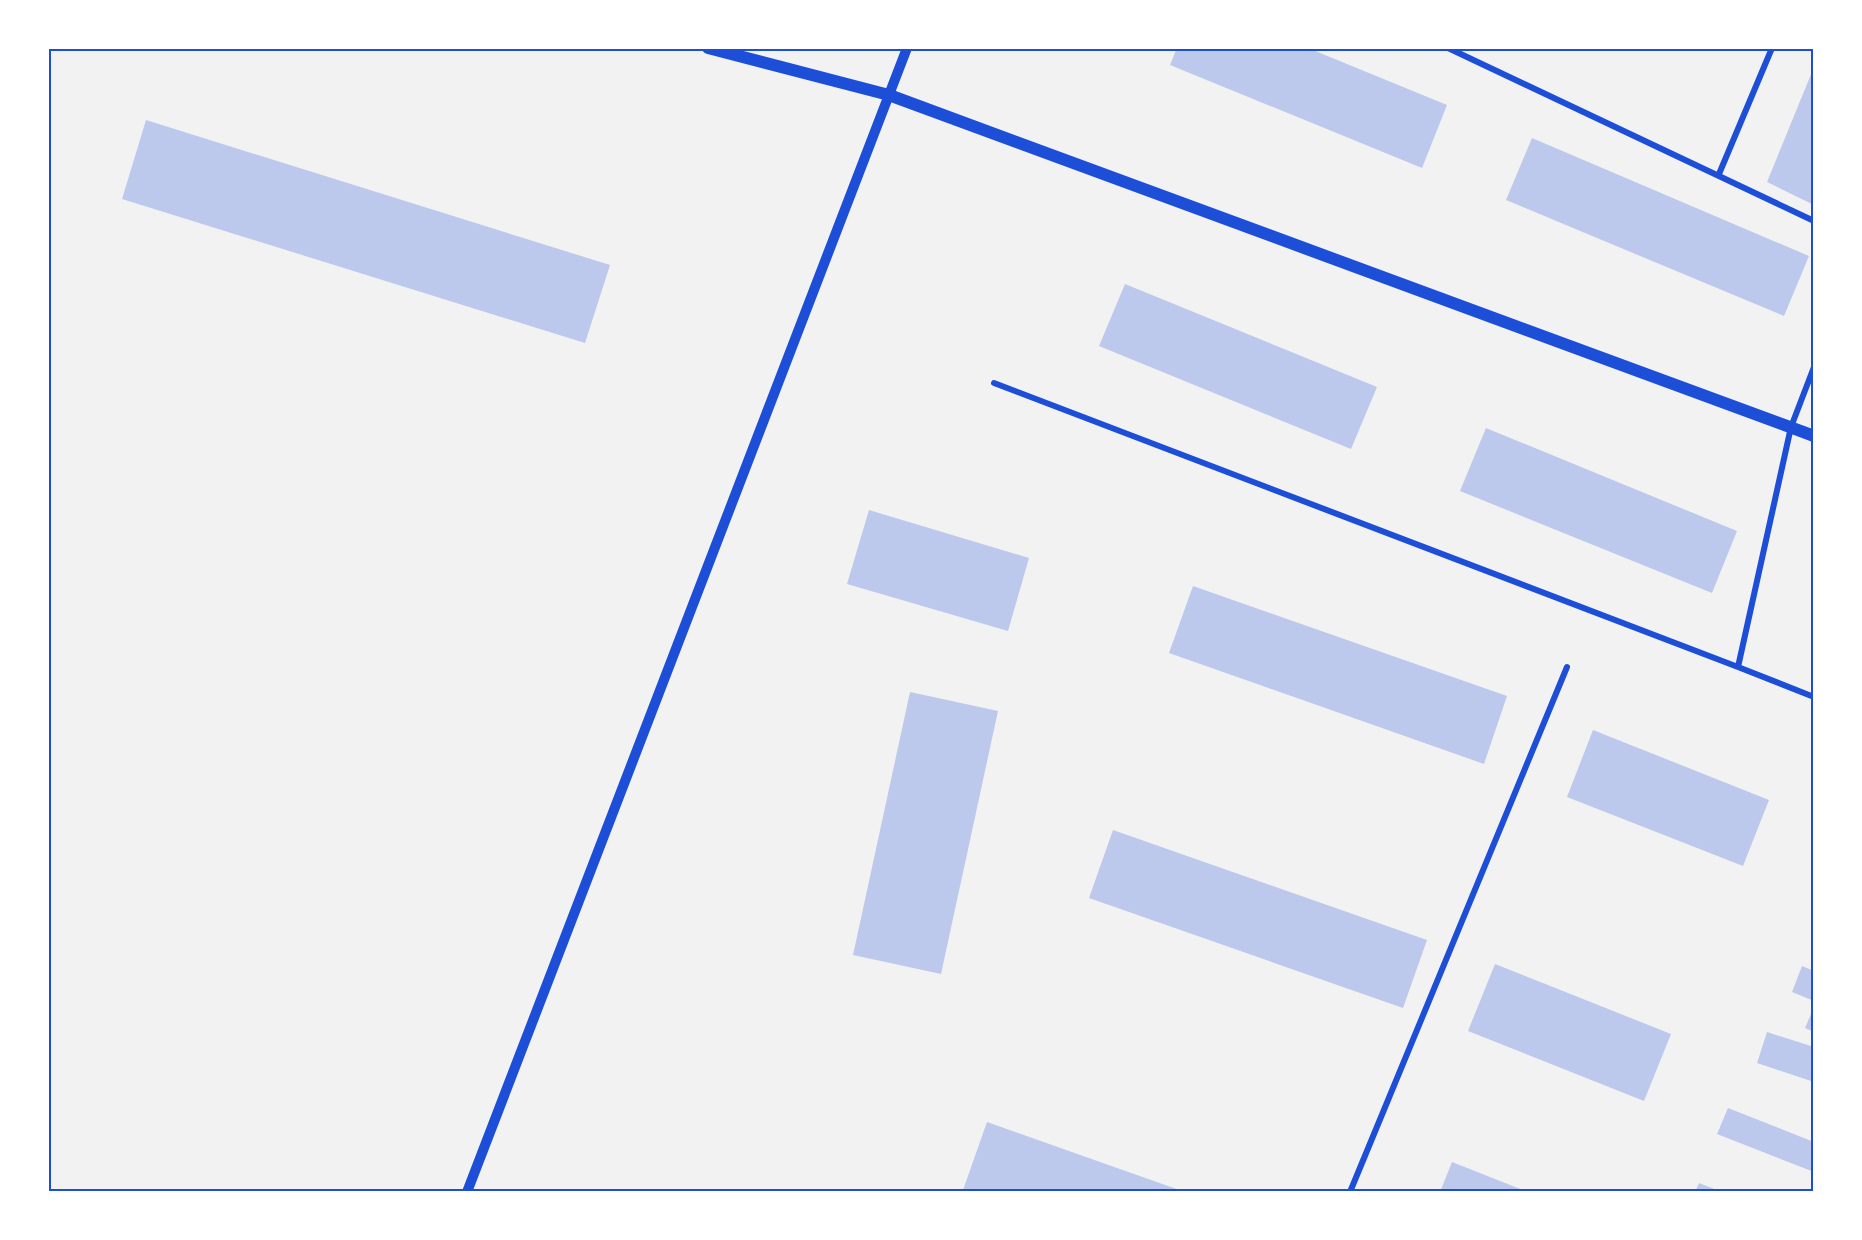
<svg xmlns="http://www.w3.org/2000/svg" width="1862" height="1240" font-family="Poppins,sans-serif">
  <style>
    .building { fill: #bdc9ec }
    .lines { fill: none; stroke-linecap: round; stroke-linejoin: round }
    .minor { stroke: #1d4ed8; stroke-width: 6 }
    .tertiary { stroke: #1d4ed8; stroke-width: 10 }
    .secondary { stroke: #1d4ed8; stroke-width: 12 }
    .neatline { fill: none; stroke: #1d4ed8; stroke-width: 2 }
  </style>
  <rect width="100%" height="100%" fill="#f2f2f2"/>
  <path class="building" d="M 1177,48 L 1308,48 L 1447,105 L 1422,168 L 1170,65 Z
    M 1814,67 L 1814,205 L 1767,182 Z
    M 146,120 L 610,265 L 585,343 L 122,199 Z
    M 1532,138 L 1809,256 L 1784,316 L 1506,200 Z
    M 1125,284 L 1377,387 L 1351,449 L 1099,346 Z
    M 1486,428 L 1737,531 L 1712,593 L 1460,491 Z
    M 869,510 L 1029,558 L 1008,631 L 847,584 Z
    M 1193,586 L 1507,696 L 1484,764 L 1169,653 Z
    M 910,692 L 998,711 L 941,974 L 853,955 Z
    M 1593,730 L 1769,800 L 1743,866 L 1567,797 Z
    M 1113,830 L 1427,940 L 1403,1008 L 1089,898 Z
    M 1495,964 L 1671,1034 L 1644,1101 L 1468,1031 Z
    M 1802,966 L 1814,971 L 1814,1001 L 1792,992 Z
    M 1814,1007 L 1814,1032 L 1805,1028 Z
    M 1767,1032 L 1814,1047 L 1814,1082 L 1757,1063 Z
    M 1728,1108 L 1814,1142 L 1814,1172 L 1717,1134 Z
    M 987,1122 L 1185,1192 L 970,1192 L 963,1190 Z
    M 1452,1162 L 1528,1192 L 1440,1192 Z
    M 1699,1183 L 1722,1192 L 1695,1192 Z"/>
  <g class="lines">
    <path class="minor" d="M 1448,48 L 1814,221
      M 1719,174 L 1772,48
      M 994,383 L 1738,667 L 1791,427 L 1814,367
      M 1738,667 L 1814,697
      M 1350,1192 L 1567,667"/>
    <path class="tertiary" d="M 467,1192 L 907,48"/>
    <path class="secondary" d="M 708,48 L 889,95 L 1814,436"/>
  </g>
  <rect width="1862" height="1240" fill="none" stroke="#ffffff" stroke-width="99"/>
  <rect x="50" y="50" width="1762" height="1140" class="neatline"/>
</svg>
